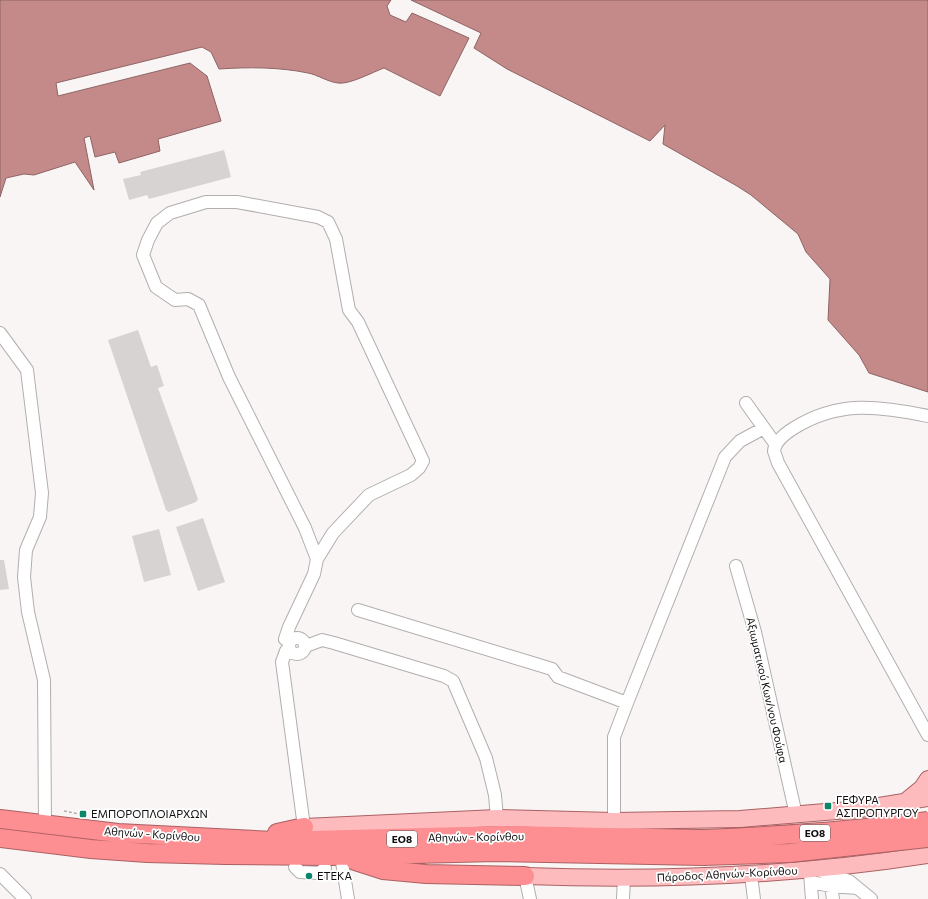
<svg xmlns="http://www.w3.org/2000/svg" width="928" height="899" font-family="Commissioner,sans-serif">
  <style>
    .water { fill: #c48989; stroke: #8e6464 }
    .building { fill: #d8d3d3 }
    .lines { fill: none; stroke-linecap: round; stroke-linejoin: round }
    .minor-casing { stroke: #b2aead; stroke-width: 14 }
    .major-casing { stroke: #aa6163; stroke-width: 18 }
    .highway-casing { stroke: #aa6163; stroke-width: 20 }
    .path { stroke: #b1adad; stroke-width: 1.5; stroke-dasharray: 3 2; stroke-linecap: butt }
    .minor { stroke: #fff; stroke-width: 12 }
    .major { stroke: #febbbd; stroke-width: 16 }
    .highway { stroke: #fd8e91; stroke-width: 18 }
    .highway-bridge-casing { stroke: #aa6163; stroke-width: 20; stroke-linecap: butt }
    .highway-bridge { stroke: #fd8e91; stroke-width: 18 }
    .poi-dot { fill: #0b8668; stroke: #fff; stroke-width: 1.5 }
    .labels { text-anchor: middle; stroke-width: 3.5; stroke-linejoin: round; paint-order: stroke }
    .shield { fill: #fff; stroke: #585656; stroke-width: 1 }
    .shield-label { font-size: 10px; font-weight: bold; fill: #100e0e }
    .street-label { font-size: 11px; fill: #100e0e; stroke: #fff }
    .poi-label { font-size: 11px; fill: #100e0e; stroke: #fff; text-anchor: start }
  </style>
  <rect width="100%" height="100%" fill="#faf5f5"/>
  <path class="water" d="M 0,0 L 391,0 L 387,6 L 390,15 L 406,22 L 412,13 L 469,38 L 440,96 L 384,68 C 373,72 349,85 338,83 C 328,82 318,75 308,73 C 279,67 249,67 219,69 L 211,52 L 202,47 L 56,83 L 58,96 L 190,63 L 207,76 L 221,121 L 158,139 L 160,151 L 119,163 L 115,152 L 95,157 L 90,136 L 84,138 L 94,190 L 75,162 L 34,175 L 24,174 L 6,178 L 0,197 Z
    M 411,0 L 928,0 L 928,392 L 869,373 L 859,355 L 828,320 L 830,279 L 806,252 L 798,234 L 751,195 L 737,186 L 663,144 L 665,125 L 650,141 L 507,69 L 474,48 L 481,33 Z"/>
  <path class="building" d="M 224,150 L 231,177 L 149,199 L 147,195 L 129,200 L 123,179 L 141,175 L 140,172 Z
    M 138,330 L 151,367 L 157,365 L 164,386 L 158,388 L 198,499 L 196,502 L 169,512 L 166,510 L 108,340 Z
    M 203,518 L 225,582 L 198,591 L 176,527 Z
    M 159,529 L 171,575 L 144,582 L 132,536 Z
    M 0,560 L 4,560 L 9,589 L 0,590 Z"/>
  <g class="lines">
    <defs>
      <path id="minor" d="M 0,333 L 27,370 L 42,493 L 40,517 L 26,550 L 24,577 L 28,612 L 44,680 L 45,826
        M 746,403 L 776,445
        M 928,416 C 879,406 839,400 794,428 C 786,433 775,441 774,451 L 778,463 L 928,735
        M 736,566 L 755,632 L 796,815
        M 358,610 L 552,669 L 558,677 L 627,703
        M289 646a8 8 0 1 1 16 0a8 8 0 1 1-16 0Z
        M 290,642 L 285,639 L 289,627 L 314,574 L 317,559 L 305,528 L 229,377 L 199,305 L 188,299 L 175,300 L 156,287 L 143,255 L 148,240 L 157,223 L 170,213 L 206,202 L 237,202 L 318,217 L 328,222 L 336,239 L 349,310 L 358,322 L 423,461 L 419,468 L 411,475 L 369,495 L 333,533 L 317,559
        M 306,646 L 322,640 L 334,643 L 444,676 L 453,681 L 486,758 L 495,795 L 497,818
        M 290,651 L 286,651 L 282,662 L 304,827
        M 614,821 L 614,737 L 627,703 L 725,457 L 740,441 L 764,428
        M 341,856 L 348,899
        M 295,867 L 300,872 L 319,873 L 325,868
        M 821,871 L 849,881 L 871,899
        M 0,874 L 25,899
        M 810,874 L 812,899
        M 751,875 L 754,899
        M 525,876 L 530,899
        M 811,882 L 831,886 L 857,888
        M 831,886 L 833,899
        M 623,899 L 624,878"/>
      <path id="major" d="M 906,801 L 922,788 L 928,779
        M 304,827 L 497,818 L 614,821 L 740,819 L 861,809 L 928,798
        M 525,876 C 660,881 794,876 928,855"/>
      <path id="highway" d="M 0,819 L 118,833 L 274,841 L 502,835 L 702,839
        M 277,833 L 304,827
        M 0,838 L 91,849 L 147,853 L 225,855 L 330,856 L 496,852 L 703,856
        M 355,861 L 383,870 L 426,874 L 525,876"/>
    </defs>
    <use href="#minor" class="minor-casing"/>
    <use href="#major" class="major-casing"/>
    <use href="#highway" class="highway-casing"/>
    <path class="path" d="M 64,811 L 79,814"/>
    <use href="#minor" class="minor"/>
    <use href="#major" class="major"/>
    <use href="#highway" class="highway"/>
    <defs>
      <path id="highway-bridge" d="M 702,839 C 778,836 853,831 928,821
        M 703,856 L 790,853 L 928,838"/>
    </defs>
    <use href="#highway-bridge" class="highway-bridge-casing"/>
    <use href="#highway-bridge" class="highway-bridge"/>
  </g>
  <g class="poi-dot">
    <rect x="824" y="802" width="8" height="8" rx="2"/>
    <rect x="79" y="810" width="8" height="8" rx="2"/>
    <circle cx="309" cy="876" r="4"/>
  </g>
  <g class="labels">
    <g class="shield">
      <rect x="800" y="825" width="30" height="16" rx="3"/>
      <rect x="387" y="831" width="30" height="16" rx="3"/>
    </g>
    <g class="shield-label">
      <text x="815" y="837">ΕΟ8</text>
      <text x="402" y="843">ΕΟ8</text>
    </g>
    <g class="street-label">
      <text transform="translate(767 690) rotate(77)" y="4">Αξιωματικού Κων/νου Φούφα</text>
      <text transform="translate(152 834) rotate(4)" y="4">Αθηνών - Κορίνθου</text>
      <text transform="translate(476 837) rotate(-1)" y="4">Αθηνών - Κορίνθου</text>
      <text transform="translate(727 874) rotate(-3)" y="4">Πάροδος Αθηνών-Κορίνθου</text>
    </g>
    <g class="poi-label">
      <text x="836" y="804">ΓΕΦΥΡΑ<tspan x="836" dy="13">ΑΣΠΡΟΠΥΡΓΟΥ</tspan></text>
      <text x="91" y="818">ΕΜΠΟΡΟΠΛΟΙΑΡΧΩΝ</text>
      <text x="317" y="880">ΕΤΕΚΑ</text>
    </g>
  </g>
</svg>
